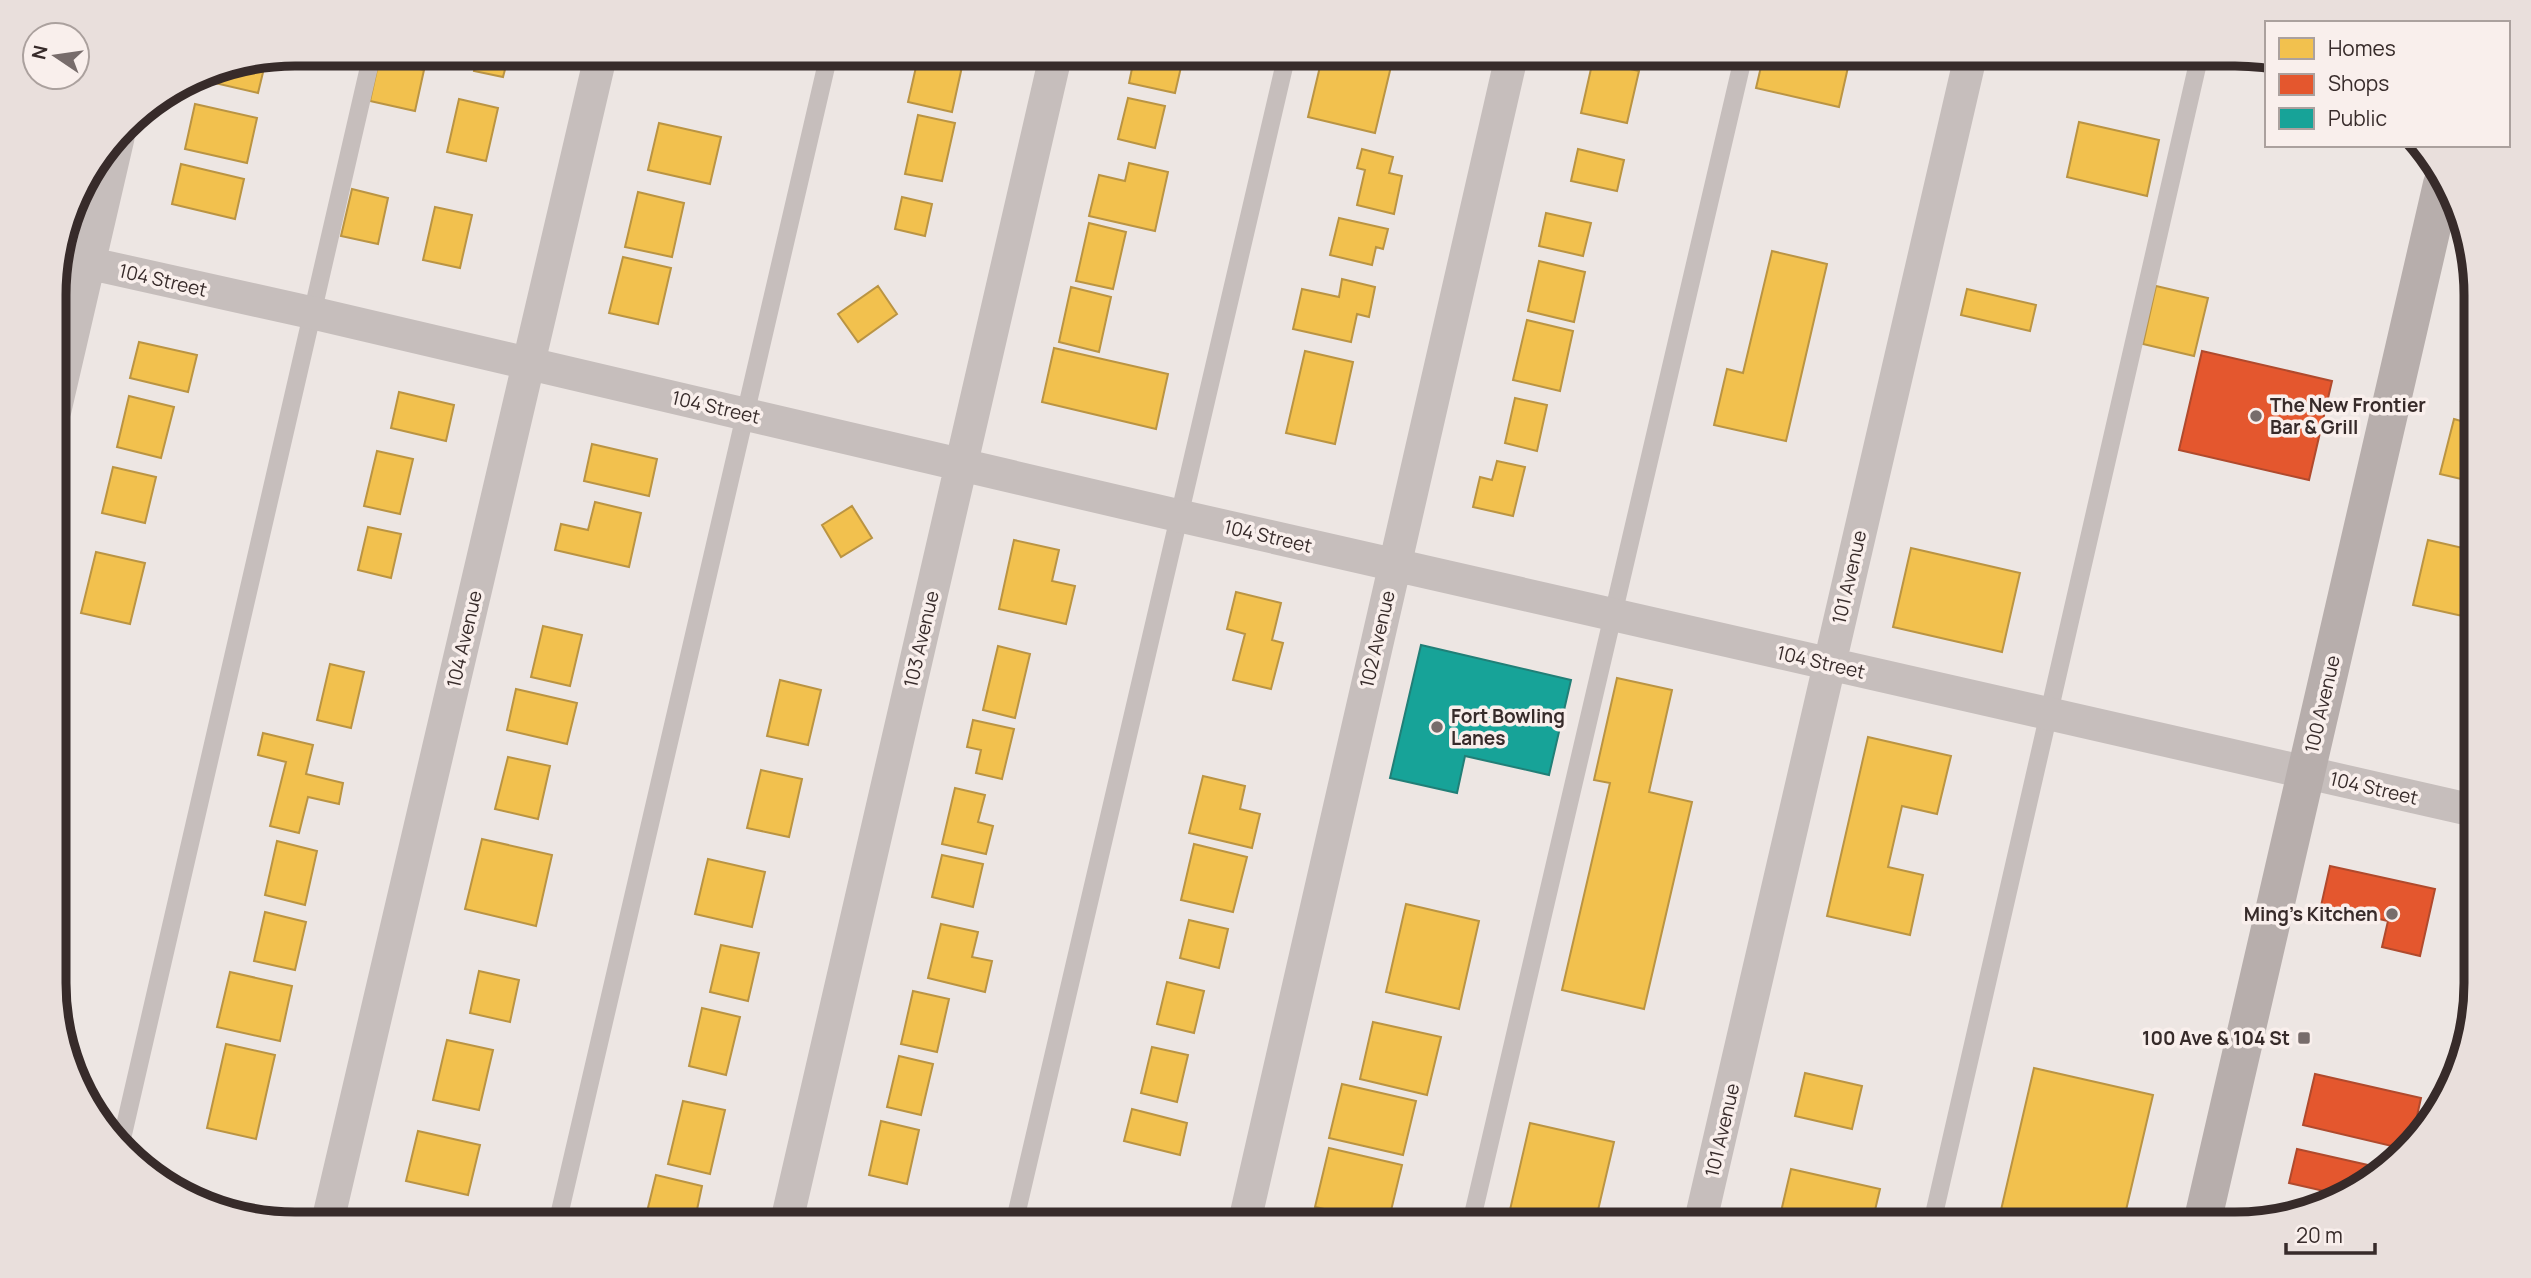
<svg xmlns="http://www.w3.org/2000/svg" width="2531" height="1278" font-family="Manrope,sans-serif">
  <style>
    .homes { fill: #f2c14e; stroke: #ba9443; stroke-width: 2 }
    .shops { fill: #e4572e; stroke: #b04a2d; stroke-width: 2 }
    .public { fill: #17a398; stroke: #217f77; stroke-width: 2 }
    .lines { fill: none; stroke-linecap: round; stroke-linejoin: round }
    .service { stroke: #c6bebc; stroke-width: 18 }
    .minor { stroke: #c6bebc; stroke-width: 33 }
    .secondary { stroke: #b7aeac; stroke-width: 38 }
    .poi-dot { fill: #776c6b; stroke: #f9efec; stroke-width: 2.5 }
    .labels { text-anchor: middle; stroke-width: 7; stroke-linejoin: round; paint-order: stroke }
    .street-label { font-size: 19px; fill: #372b2a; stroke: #f9efec }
    .poi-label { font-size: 19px; font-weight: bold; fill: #372b2a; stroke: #f9efec; text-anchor: start }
    .rim { fill: none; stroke: #372b2a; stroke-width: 9 }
  </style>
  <rect width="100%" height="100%" fill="#ede6e3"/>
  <path class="homes" d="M 477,54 L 509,54 L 503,77 L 474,71 Z
    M 919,54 L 963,62 L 952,112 L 908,102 Z
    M 1135,54 L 1184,54 L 1175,93 L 1129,83 Z
    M 1323,54 L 1394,54 L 1375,133 L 1308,117 Z
    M 1764,54 L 1851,54 L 1839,107 L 1756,88 Z
    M 266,60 L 258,93 L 202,80 L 204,72 Z
    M 379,60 L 424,70 L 415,111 L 370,101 Z
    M 1593,60 L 1639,71 L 1627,123 L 1581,113 Z
    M 1128,98 L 1165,106 L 1155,148 L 1118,139 Z
    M 459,99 L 498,108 L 486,161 L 447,152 Z
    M 195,104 L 257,118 L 247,163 L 185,149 Z
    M 918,115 L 955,123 L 942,181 L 905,174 Z
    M 2079,122 L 2159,140 L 2147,196 L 2067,177 Z
    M 659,123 L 721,137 L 710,184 L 648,170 Z
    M 1362,149 L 1393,157 L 1389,173 L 1402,176 L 1394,214 L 1357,205 L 1365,170 L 1357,168 Z
    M 1578,149 L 1624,160 L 1617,191 L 1571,181 Z
    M 1129,163 L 1168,172 L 1155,231 L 1089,216 L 1099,175 L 1125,181 Z
    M 181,164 L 244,179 L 235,219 L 172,204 Z
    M 352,189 L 388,198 L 378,244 L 341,236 Z
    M 638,192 L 684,203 L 672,257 L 625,247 Z
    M 902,197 L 932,204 L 925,236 L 895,229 Z
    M 435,207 L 472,215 L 460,268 L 423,260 Z
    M 1546,213 L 1591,223 L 1583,256 L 1539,246 Z
    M 1339,218 L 1388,229 L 1383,249 L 1376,247 L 1372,265 L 1330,255 Z
    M 1089,223 L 1126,232 L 1113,289 L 1076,281 Z
    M 1772,251 L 1827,264 L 1786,441 L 1714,425 L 1727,369 L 1743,373 Z
    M 623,257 L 671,268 L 658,324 L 609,313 Z
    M 1539,261 L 1585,272 L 1574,322 L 1528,311 Z
    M 1342,279 L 1375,287 L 1369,317 L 1357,314 L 1351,342 L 1293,329 L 1302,289 L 1339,297 Z
    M 878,286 L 897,314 L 858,342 L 838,314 Z
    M 2156,286 L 2208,298 L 2194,356 L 2143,344 Z
    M 1071,287 L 1111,297 L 1099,352 L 1059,342 Z
    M 1967,289 L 2036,305 L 2030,331 L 1961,315 Z
    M 1527,320 L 1573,331 L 1560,391 L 1513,380 Z
    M 139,342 L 197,355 L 188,392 L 130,378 Z
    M 1054,348 L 1168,374 L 1156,429 L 1042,402 Z
    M 1305,351 L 1353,362 L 1335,444 L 1286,433 Z
    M 2474,354 L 2475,354 L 2475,404 L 2461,401 Z
    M 399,392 L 454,405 L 446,441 L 391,428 Z
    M 129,396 L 174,407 L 161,458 L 117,447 Z
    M 1515,398 L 1547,405 L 1537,451 L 1505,443 Z
    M 2454,419 L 2475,425 L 2474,482 L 2440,474 Z
    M 592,444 L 657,459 L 649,496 L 584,481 Z
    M 377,451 L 413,459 L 400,514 L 364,506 Z
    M 1497,461 L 1525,467 L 1513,516 L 1473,507 L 1480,477 L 1492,480 Z
    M 113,467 L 156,477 L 145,523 L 102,513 Z
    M 595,502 L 641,513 L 629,567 L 555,550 L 561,524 L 588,530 Z
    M 852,506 L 872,538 L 841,557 L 822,525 Z
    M 368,527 L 401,534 L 391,578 L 358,570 Z
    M 1014,540 L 1059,550 L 1052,581 L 1075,586 L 1066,624 L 999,609 Z
    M 2428,540 L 2476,551 L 2476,619 L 2413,605 Z
    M 1911,548 L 2020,573 L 2002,652 L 1893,627 Z
    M 96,552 L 145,563 L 130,624 L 81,613 Z
    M 1236,592 L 1281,603 L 1272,640 L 1283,643 L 1271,689 L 1233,680 L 1245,634 L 1227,629 Z
    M 543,626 L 582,635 L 570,686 L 531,677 Z
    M 998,646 L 1030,654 L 1015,718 L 983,710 Z
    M 330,664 L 364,672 L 351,728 L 317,720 Z
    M 1617,678 L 1672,690 L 1649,792 L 1692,802 L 1644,1009 L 1562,990 L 1610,783 L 1594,780 Z
    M 780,680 L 821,690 L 808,745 L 767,736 Z
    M 516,689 L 577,703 L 567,744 L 507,730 Z
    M 973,720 L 1014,729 L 1002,779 L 976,773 L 981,750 L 967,747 Z
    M 263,733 L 313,745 L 306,774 L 343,783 L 339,804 L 308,797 L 299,833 L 270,826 L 286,762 L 258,755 Z
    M 1868,737 L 1951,756 L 1937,814 L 1902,806 L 1888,867 L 1923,875 L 1910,935 L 1827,916 Z
    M 508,757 L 550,766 L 538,819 L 495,809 Z
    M 761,770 L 802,779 L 789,837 L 747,828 Z
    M 1203,776 L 1245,786 L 1240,809 L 1260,814 L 1252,848 L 1189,833 Z
    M 955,788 L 985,795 L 978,822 L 993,826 L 986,854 L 942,844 Z
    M 482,839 L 552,855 L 536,926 L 465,909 Z
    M 277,841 L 317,851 L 305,905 L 265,895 Z
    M 1194,844 L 1247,857 L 1233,912 L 1181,900 Z
    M 942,855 L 983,864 L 973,907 L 932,897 Z
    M 708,859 L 765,872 L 752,927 L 695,914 Z
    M 1406,904 L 1479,921 L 1459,1009 L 1386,992 Z
    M 265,912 L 306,922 L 295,970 L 254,961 Z
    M 1189,920 L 1228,929 L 1219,968 L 1180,958 Z
    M 941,924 L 978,932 L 972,957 L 992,961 L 985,992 L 928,978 Z
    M 721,945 L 759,953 L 748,1001 L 710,992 Z
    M 479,971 L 519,980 L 510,1022 L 470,1013 Z
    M 230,972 L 292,986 L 280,1041 L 217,1027 Z
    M 1167,982 L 1204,991 L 1194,1033 L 1157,1024 Z
    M 913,991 L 949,999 L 937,1052 L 901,1044 Z
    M 702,1008 L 740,1017 L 726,1075 L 689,1066 Z
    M 1373,1022 L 1441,1037 L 1427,1095 L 1360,1079 Z
    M 447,1040 L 493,1050 L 479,1110 L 433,1100 Z
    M 226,1044 L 275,1055 L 256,1139 L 207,1128 Z
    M 1152,1047 L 1188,1055 L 1177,1102 L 1141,1093 Z
    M 899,1056 L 933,1064 L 921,1115 L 887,1107 Z
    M 2034,1068 L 2153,1095 L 2123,1223 L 1998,1223 Z
    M 1805,1073 L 1862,1086 L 1852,1129 L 1795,1116 Z
    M 1342,1084 L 1416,1101 L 1403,1155 L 1329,1138 Z
    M 683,1101 L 725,1110 L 710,1174 L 668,1164 Z
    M 1132,1109 L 1187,1123 L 1180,1155 L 1124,1141 Z
    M 881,1121 L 919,1130 L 907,1184 L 869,1175 Z
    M 1530,1123 L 1614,1142 L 1595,1223 L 1507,1223 Z
    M 418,1131 L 480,1145 L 468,1195 L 406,1181 Z
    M 1329,1148 L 1402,1165 L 1388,1223 L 1315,1207 Z
    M 1791,1169 L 1880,1189 L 1872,1223 L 1812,1223 L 1780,1216 Z
    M 656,1175 L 702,1186 L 694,1224 L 644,1224 Z"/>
  <path class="shops" d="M 2470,298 L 2475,299 L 2475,331 L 2463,328 Z
    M 2202,351 L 2332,381 L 2309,480 L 2179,450 Z
    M 2330,866 L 2435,889 L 2420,956 L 2382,947 L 2388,921 L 2321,906 Z
    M 2315,1074 L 2421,1098 L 2413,1134 L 2400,1148 L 2303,1125 Z
    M 2297,1149 L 2377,1167 L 2374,1178 L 2370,1183 L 2337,1194 L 2289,1183 Z"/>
  <path class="public" d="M 1421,645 L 1571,680 L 1549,775 L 1465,756 L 1457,793 L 1390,778 Z"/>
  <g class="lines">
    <path class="service" d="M 121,1143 L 372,54
      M 1471,1223 L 1744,54
      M 1932,1223 L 2200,54
      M 557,1224 L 829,54
      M 1014,1224 L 1287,54"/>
    <path class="minor" d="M 61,257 L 313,313 L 1180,516 L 2476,811
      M 55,410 L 118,138
      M 1700,1223 L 1971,54
      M 327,1224 L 601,54
      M 786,1224 L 1056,54
      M 1244,1224 L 1512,54"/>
    <path class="secondary" d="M 2202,1223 L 2442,184"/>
  </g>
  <g class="poi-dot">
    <circle cx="2256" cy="416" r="7"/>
    <circle cx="1437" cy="727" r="7"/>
    <circle cx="2392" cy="914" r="7"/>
    <rect x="2297" y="1031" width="14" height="14" rx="3.5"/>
  </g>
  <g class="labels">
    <g class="street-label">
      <text transform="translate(163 280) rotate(13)" y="7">104 Street</text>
      <text transform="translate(716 407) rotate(13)" y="7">104 Street</text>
      <text transform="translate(1268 536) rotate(13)" y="7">104 Street</text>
      <text transform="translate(1849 577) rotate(-77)" y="7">101 Avenue</text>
      <text transform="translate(464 639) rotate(-77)" y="7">104 Avenue</text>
      <text transform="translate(921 639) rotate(-77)" y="7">103 Avenue</text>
      <text transform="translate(1377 639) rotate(-77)" y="7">102 Avenue</text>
      <text transform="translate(1821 662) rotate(13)" y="7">104 Street</text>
      <text transform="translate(2322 704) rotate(-77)" y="7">100 Avenue</text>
      <text transform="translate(2374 788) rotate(13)" y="7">104 Street</text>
      <text transform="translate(1722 1130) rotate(-77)" y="7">101 Avenue</text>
    </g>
    <g class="poi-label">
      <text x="2270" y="412">The New Frontier<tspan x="2270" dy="22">Bar &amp; Grill</tspan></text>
      <text x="1451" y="723">Fort Bowling<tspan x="1451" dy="22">Lanes</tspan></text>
      <text x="2378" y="921" text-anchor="end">Ming's Kitchen</text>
      <text x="2290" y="1045" text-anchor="end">100 Ave &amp; 104 St</text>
    </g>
  </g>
  <path d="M0 0H2531V1278H0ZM295 66H2235A229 229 0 0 1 2464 295V983A229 229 0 0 1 2235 1212H295A229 229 0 0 1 66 983V295A229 229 0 0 1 295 66Z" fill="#e9dfdc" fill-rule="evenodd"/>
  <path class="rim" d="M295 66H2235A229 229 0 0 1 2464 295V983A229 229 0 0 1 2235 1212H295A229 229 0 0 1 66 983V295A229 229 0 0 1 295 66Z"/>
  <rect x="2265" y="21" width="245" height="126" fill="#f9efec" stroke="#aba19e" stroke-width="2"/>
  <rect x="2279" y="38" width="35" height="21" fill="#f2c14e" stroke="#aba19e" stroke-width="2"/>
  <text x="2328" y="56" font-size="21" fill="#372b2a">Homes</text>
  <rect x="2279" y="74" width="35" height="21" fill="#e4572e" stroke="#aba19e" stroke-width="2"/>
  <text x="2328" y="91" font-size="21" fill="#372b2a">Shops</text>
  <rect x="2279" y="108" width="35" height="21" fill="#17a398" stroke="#aba19e" stroke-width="2"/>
  <text x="2328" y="126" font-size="21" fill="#372b2a">Public</text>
  <g transform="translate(56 56) rotate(283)"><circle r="33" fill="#f9efec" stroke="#aba19e" stroke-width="2"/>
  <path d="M0-5L12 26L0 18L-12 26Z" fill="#776c6b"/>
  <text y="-10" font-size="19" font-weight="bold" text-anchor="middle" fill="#372b2a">N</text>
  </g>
  <path d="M2286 1243v10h89v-10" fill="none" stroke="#372b2a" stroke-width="3.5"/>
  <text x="2296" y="1243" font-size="21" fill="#372b2a" stroke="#f9efec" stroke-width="5" paint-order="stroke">20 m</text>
</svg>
